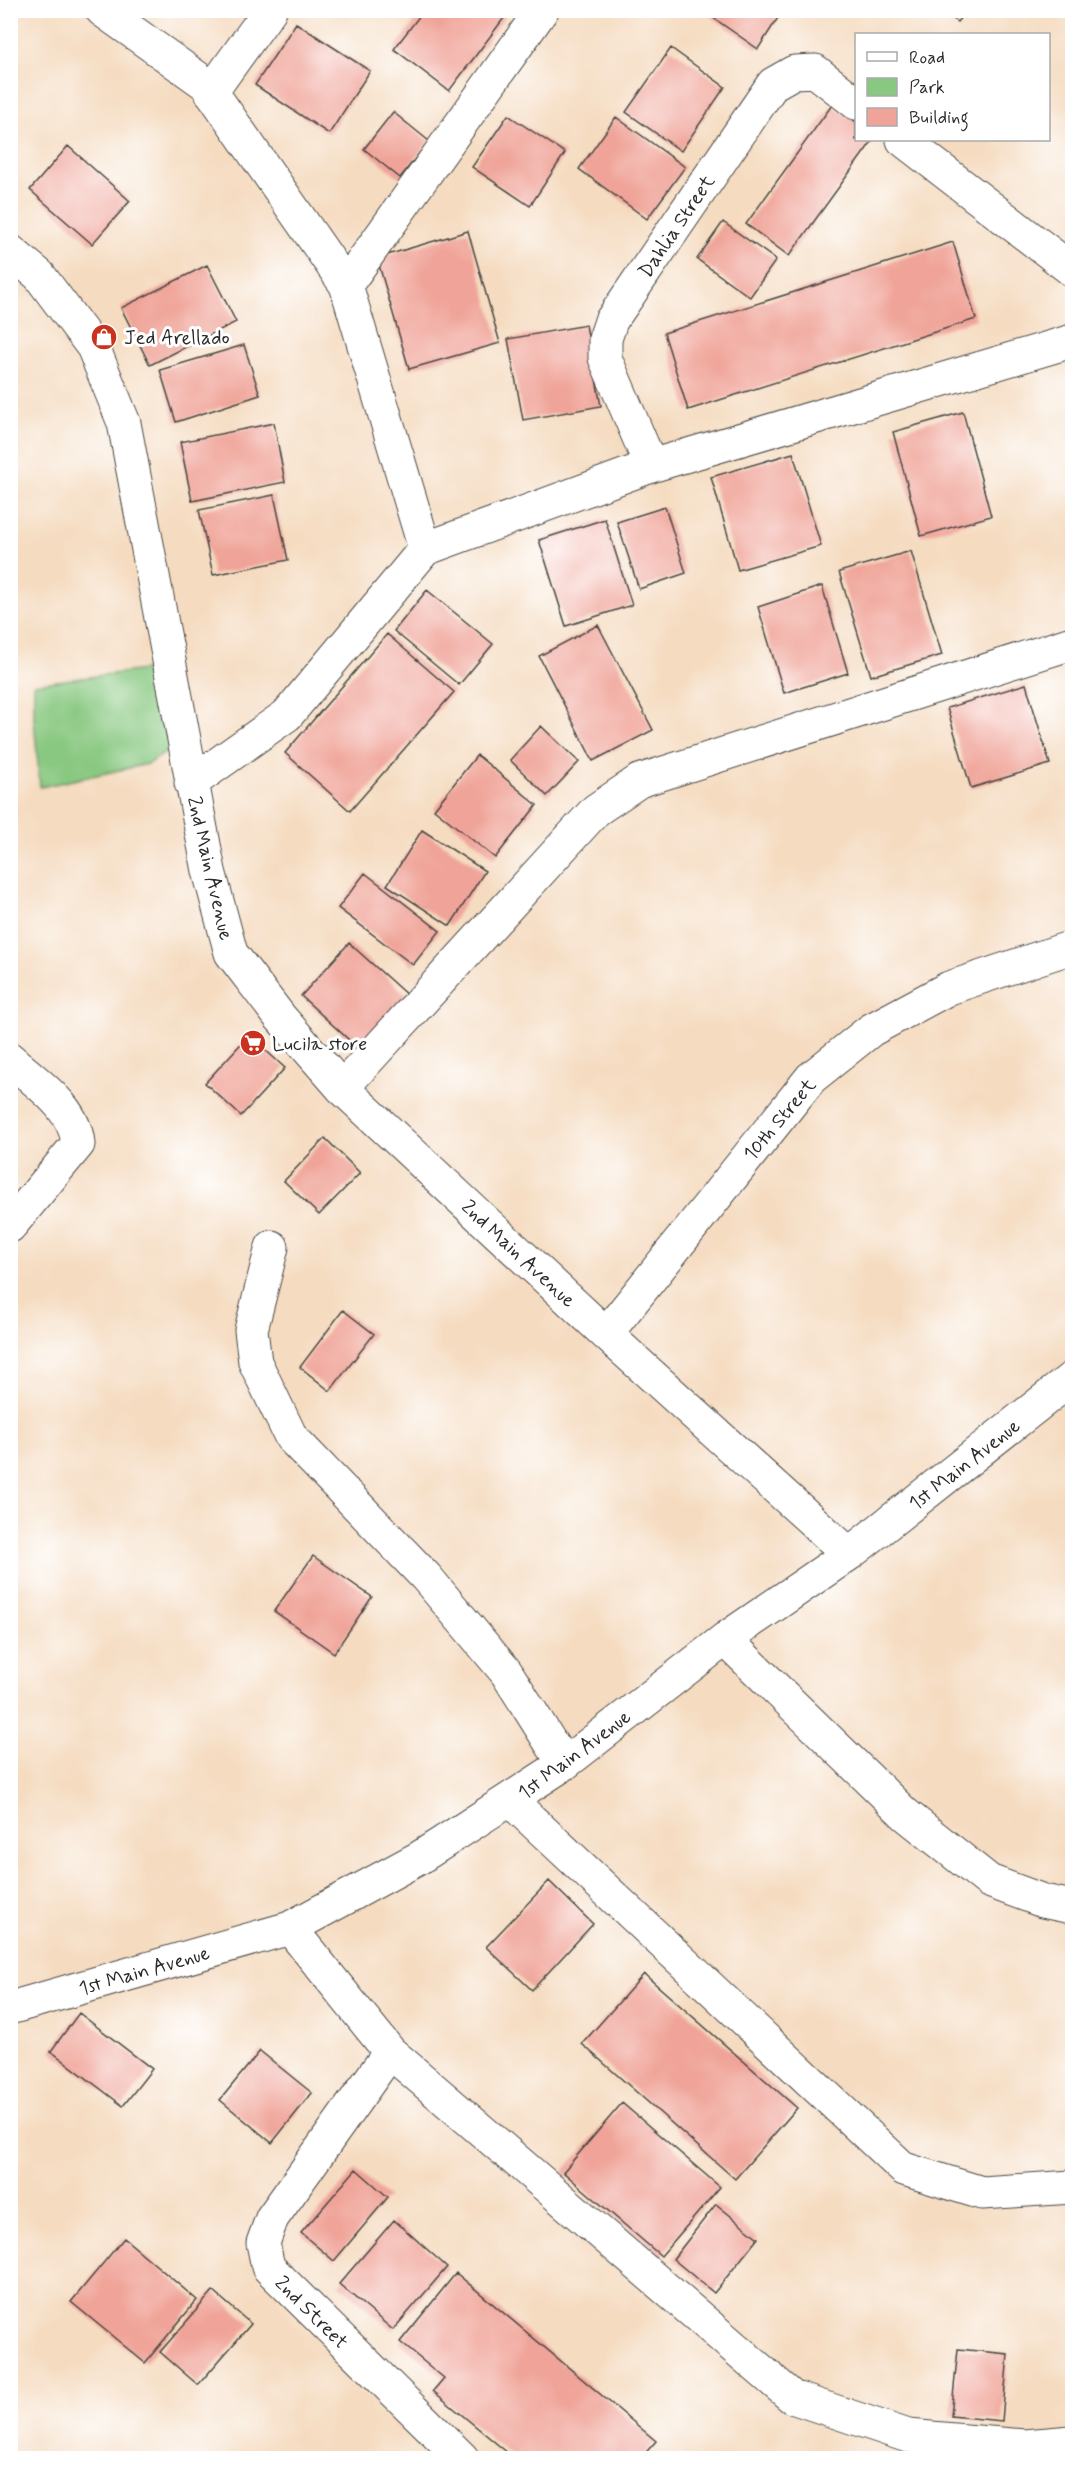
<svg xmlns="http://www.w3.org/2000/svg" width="1083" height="2469" font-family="Mynerve,sans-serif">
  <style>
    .green { fill: #88c880; stroke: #5a7a56; stroke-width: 1.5 }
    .building { fill: #f0a499 }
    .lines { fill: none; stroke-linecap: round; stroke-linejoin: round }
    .minor-casing { stroke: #494642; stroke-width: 35 }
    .minor { stroke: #fff; stroke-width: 33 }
    .labels { text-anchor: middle; stroke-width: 6; stroke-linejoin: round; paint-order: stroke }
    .street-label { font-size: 20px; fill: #2b2b2b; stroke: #fff }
    .poi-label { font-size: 20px; fill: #2b2b2b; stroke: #fff; text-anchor: start }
  </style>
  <rect width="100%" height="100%" fill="#fff"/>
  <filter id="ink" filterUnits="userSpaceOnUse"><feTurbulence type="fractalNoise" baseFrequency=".0167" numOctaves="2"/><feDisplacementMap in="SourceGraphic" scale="12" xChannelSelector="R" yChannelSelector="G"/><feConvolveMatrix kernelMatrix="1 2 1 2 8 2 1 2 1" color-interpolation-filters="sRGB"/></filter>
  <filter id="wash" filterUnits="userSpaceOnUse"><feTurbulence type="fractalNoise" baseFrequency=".008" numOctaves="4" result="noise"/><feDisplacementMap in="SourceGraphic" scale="24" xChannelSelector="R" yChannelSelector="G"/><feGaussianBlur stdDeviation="1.35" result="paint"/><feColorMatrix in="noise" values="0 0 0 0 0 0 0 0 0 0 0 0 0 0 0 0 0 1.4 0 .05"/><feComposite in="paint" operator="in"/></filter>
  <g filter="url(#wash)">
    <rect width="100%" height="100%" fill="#f5dcc1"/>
    <path class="green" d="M 167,667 L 179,744 L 148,764 L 40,787 L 34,720 L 34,684 Z"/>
    <g id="blocks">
      <path class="building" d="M 424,10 L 510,10 L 449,91 L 394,49 Z
        M 702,10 L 783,10 L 758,49 Z
        M 943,10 L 967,10 L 957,22 Z
        M 296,23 L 370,71 L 329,134 L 255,85 Z
        M 671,48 L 725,87 L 681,151 L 626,112 Z
        M 832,105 L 856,122 L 856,140 L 873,140 L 789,256 L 746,224 Z
        M 393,112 L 429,141 L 400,178 L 364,149 Z
        M 508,115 L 565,153 L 530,206 L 472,167 Z
        M 616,117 L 685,167 L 647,219 L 579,169 Z
        M 68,146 L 130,201 L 92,244 L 30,190 Z
        M 723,222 L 776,260 L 750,297 L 697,259 Z
        M 468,231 L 500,343 L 409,369 L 377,258 Z
        M 953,242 L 976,319 L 688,410 L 664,333 Z
        M 207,265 L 236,322 L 150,365 L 121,308 Z
        M 586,325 L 601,406 L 523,420 L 508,339 Z
        M 244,345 L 260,395 L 176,422 L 160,370 Z
        M 963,412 L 991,516 L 921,536 L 893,432 Z
        M 274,423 L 285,482 L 192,501 L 180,442 Z
        M 793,453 L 821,546 L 738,570 L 711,477 Z
        M 274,495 L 288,560 L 213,575 L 199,510 Z
        M 665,507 L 686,573 L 639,589 L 617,522 Z
        M 605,519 L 632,605 L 566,626 L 539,540 Z
        M 911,551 L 942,655 L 871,676 L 839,572 Z
        M 822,586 L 848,673 L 784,693 L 758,607 Z
        M 427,590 L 493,644 L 459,685 L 394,631 Z
        M 598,625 L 653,730 L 593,761 L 539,656 Z
        M 387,634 L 454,692 L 350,811 L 285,753 Z
        M 1026,684 L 1050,764 L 971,788 L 947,708 Z
        M 541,726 L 579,762 L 547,796 L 510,760 Z
        M 477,755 L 537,805 L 495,858 L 434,809 Z
        M 422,830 L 485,871 L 450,926 L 387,885 Z
        M 365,873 L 440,931 L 413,965 L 338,908 Z
        M 349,943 L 408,996 L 359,1049 L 301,996 Z
        M 249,1035 L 285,1068 L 241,1116 L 205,1083 Z
        M 325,1138 L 360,1173 L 319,1215 L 284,1181 Z
        M 343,1310 L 374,1334 L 330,1391 L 300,1367 Z
        M 313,1556 L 372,1597 L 334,1653 L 274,1611 Z
        M 549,1881 L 593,1924 L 532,1990 L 486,1947 Z
        M 644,1974 L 797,2108 L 735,2179 L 582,2044 Z
        M 79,2013 L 152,2069 L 123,2106 L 51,2051 Z
        M 260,2051 L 312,2093 L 272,2143 L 220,2100 Z
        M 622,2103 L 720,2187 L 661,2256 L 563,2172 Z
        M 356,2169 L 388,2197 L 334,2261 L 301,2233 Z
        M 716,2204 L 758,2238 L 714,2293 L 673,2259 Z
        M 394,2220 L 447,2267 L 393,2330 L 339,2284 Z
        M 124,2238 L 197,2300 L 145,2363 L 71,2302 Z
        M 456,2273 L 656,2441 L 641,2458 L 514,2458 L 433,2391 L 444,2378 L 400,2342 Z
        M 213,2291 L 251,2324 L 198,2385 L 160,2352 Z
        M 958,2349 L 1008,2354 L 1002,2421 L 951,2416 Z"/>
    </g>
  </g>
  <g filter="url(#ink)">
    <use href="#blocks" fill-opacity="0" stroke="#494642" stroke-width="1.5"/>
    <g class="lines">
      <defs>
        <path id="minor" d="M 102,10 L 206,84 L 346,285 L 425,549
          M 211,92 L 270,10
          M 903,140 L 1072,270
          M 10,251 L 39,275 L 93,347 L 124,423 L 209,871 L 231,953 L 280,1017 L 342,1088 L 606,1334 L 849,1554
          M 346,285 L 542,10
          M 651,466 L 605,358 L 605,339 L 611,321 L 773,84 L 794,72 L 815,71 L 856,103
          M 191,783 L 287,715 L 425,549 L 651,466 L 1072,341
          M 10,1059 C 36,1083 75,1107 78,1144 L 10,1226
          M 342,1088 L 596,810 L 639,781 L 1072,643
          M 272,1247 L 251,1330 L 255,1362 L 291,1437 L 426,1577 L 506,1672 L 564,1764
          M 606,1334 L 811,1078 L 871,1030 L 949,988 L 1072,947
          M 725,1639 L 905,1814 L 989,1881 L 1043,1901 L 1072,1907
          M 511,1801 L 904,2169 L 982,2193 L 1072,2187
          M 290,1928 L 390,2052 L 792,2397 L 908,2436 L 1025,2446 L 1072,2442
          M 10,2008 L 290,1928 L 419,1858 L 564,1764 L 725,1639 L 849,1554 L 1072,1378
          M 390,2052 L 272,2218 L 263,2243 L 268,2267 L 462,2458"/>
      </defs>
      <use href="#minor" class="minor-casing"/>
      <use href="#minor" class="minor"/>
    </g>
  </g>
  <defs>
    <symbol id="shop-disc" viewBox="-11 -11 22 22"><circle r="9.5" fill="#c8321e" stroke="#fff"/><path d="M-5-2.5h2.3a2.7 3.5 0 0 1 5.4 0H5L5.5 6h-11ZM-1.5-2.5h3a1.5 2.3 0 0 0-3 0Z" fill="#fff"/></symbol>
    <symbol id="supermarket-disc" viewBox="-11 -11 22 22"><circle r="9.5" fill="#c8321e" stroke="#fff"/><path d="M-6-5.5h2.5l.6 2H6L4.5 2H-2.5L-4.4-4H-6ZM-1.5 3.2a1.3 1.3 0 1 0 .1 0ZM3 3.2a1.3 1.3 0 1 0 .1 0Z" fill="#fff"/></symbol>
  </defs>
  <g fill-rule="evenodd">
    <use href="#shop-disc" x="89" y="322" width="30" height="30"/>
    <use href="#supermarket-disc" x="238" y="1028" width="30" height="30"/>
  </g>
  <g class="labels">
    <g class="street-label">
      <text transform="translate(676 226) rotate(-56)" y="7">Dahlia Street</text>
      <text transform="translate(211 868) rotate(77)" y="7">2nd Main Avenue</text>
      <text transform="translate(779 1119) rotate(-50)" y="7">10th Street</text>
      <text transform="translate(519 1253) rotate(43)" y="7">2nd Main Avenue</text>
      <text transform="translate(964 1464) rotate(-38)" y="7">1st Main Avenue</text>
      <text transform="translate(574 1754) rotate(-37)" y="7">1st Main Avenue</text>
      <text transform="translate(144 1970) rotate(-16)" y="7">1st Main Avenue</text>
      <text transform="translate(312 2312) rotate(45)" y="7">2nd Street</text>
    </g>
    <g class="poi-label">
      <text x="124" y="344">Jed Arellado</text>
      <text x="272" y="1050">Lucila store</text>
    </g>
  </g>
  <rect width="1083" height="2469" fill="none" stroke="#fff" stroke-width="36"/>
  <rect x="855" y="33" width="195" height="108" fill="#ffffff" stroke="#aaaaaa" stroke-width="1.5"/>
  <rect x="867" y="52" width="30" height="9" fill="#ffffff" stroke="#aaaaaa" stroke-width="1.5"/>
  <text x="909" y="63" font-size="18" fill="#2b2b2b">Road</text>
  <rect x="867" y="78" width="30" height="18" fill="#88c880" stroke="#aaaaaa" stroke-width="1.5"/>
  <text x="909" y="93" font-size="18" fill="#2b2b2b">Park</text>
  <rect x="867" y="108" width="30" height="18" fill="#f0a499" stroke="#aaaaaa" stroke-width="1.5"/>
  <text x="909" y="123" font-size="18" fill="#2b2b2b">Building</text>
</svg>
